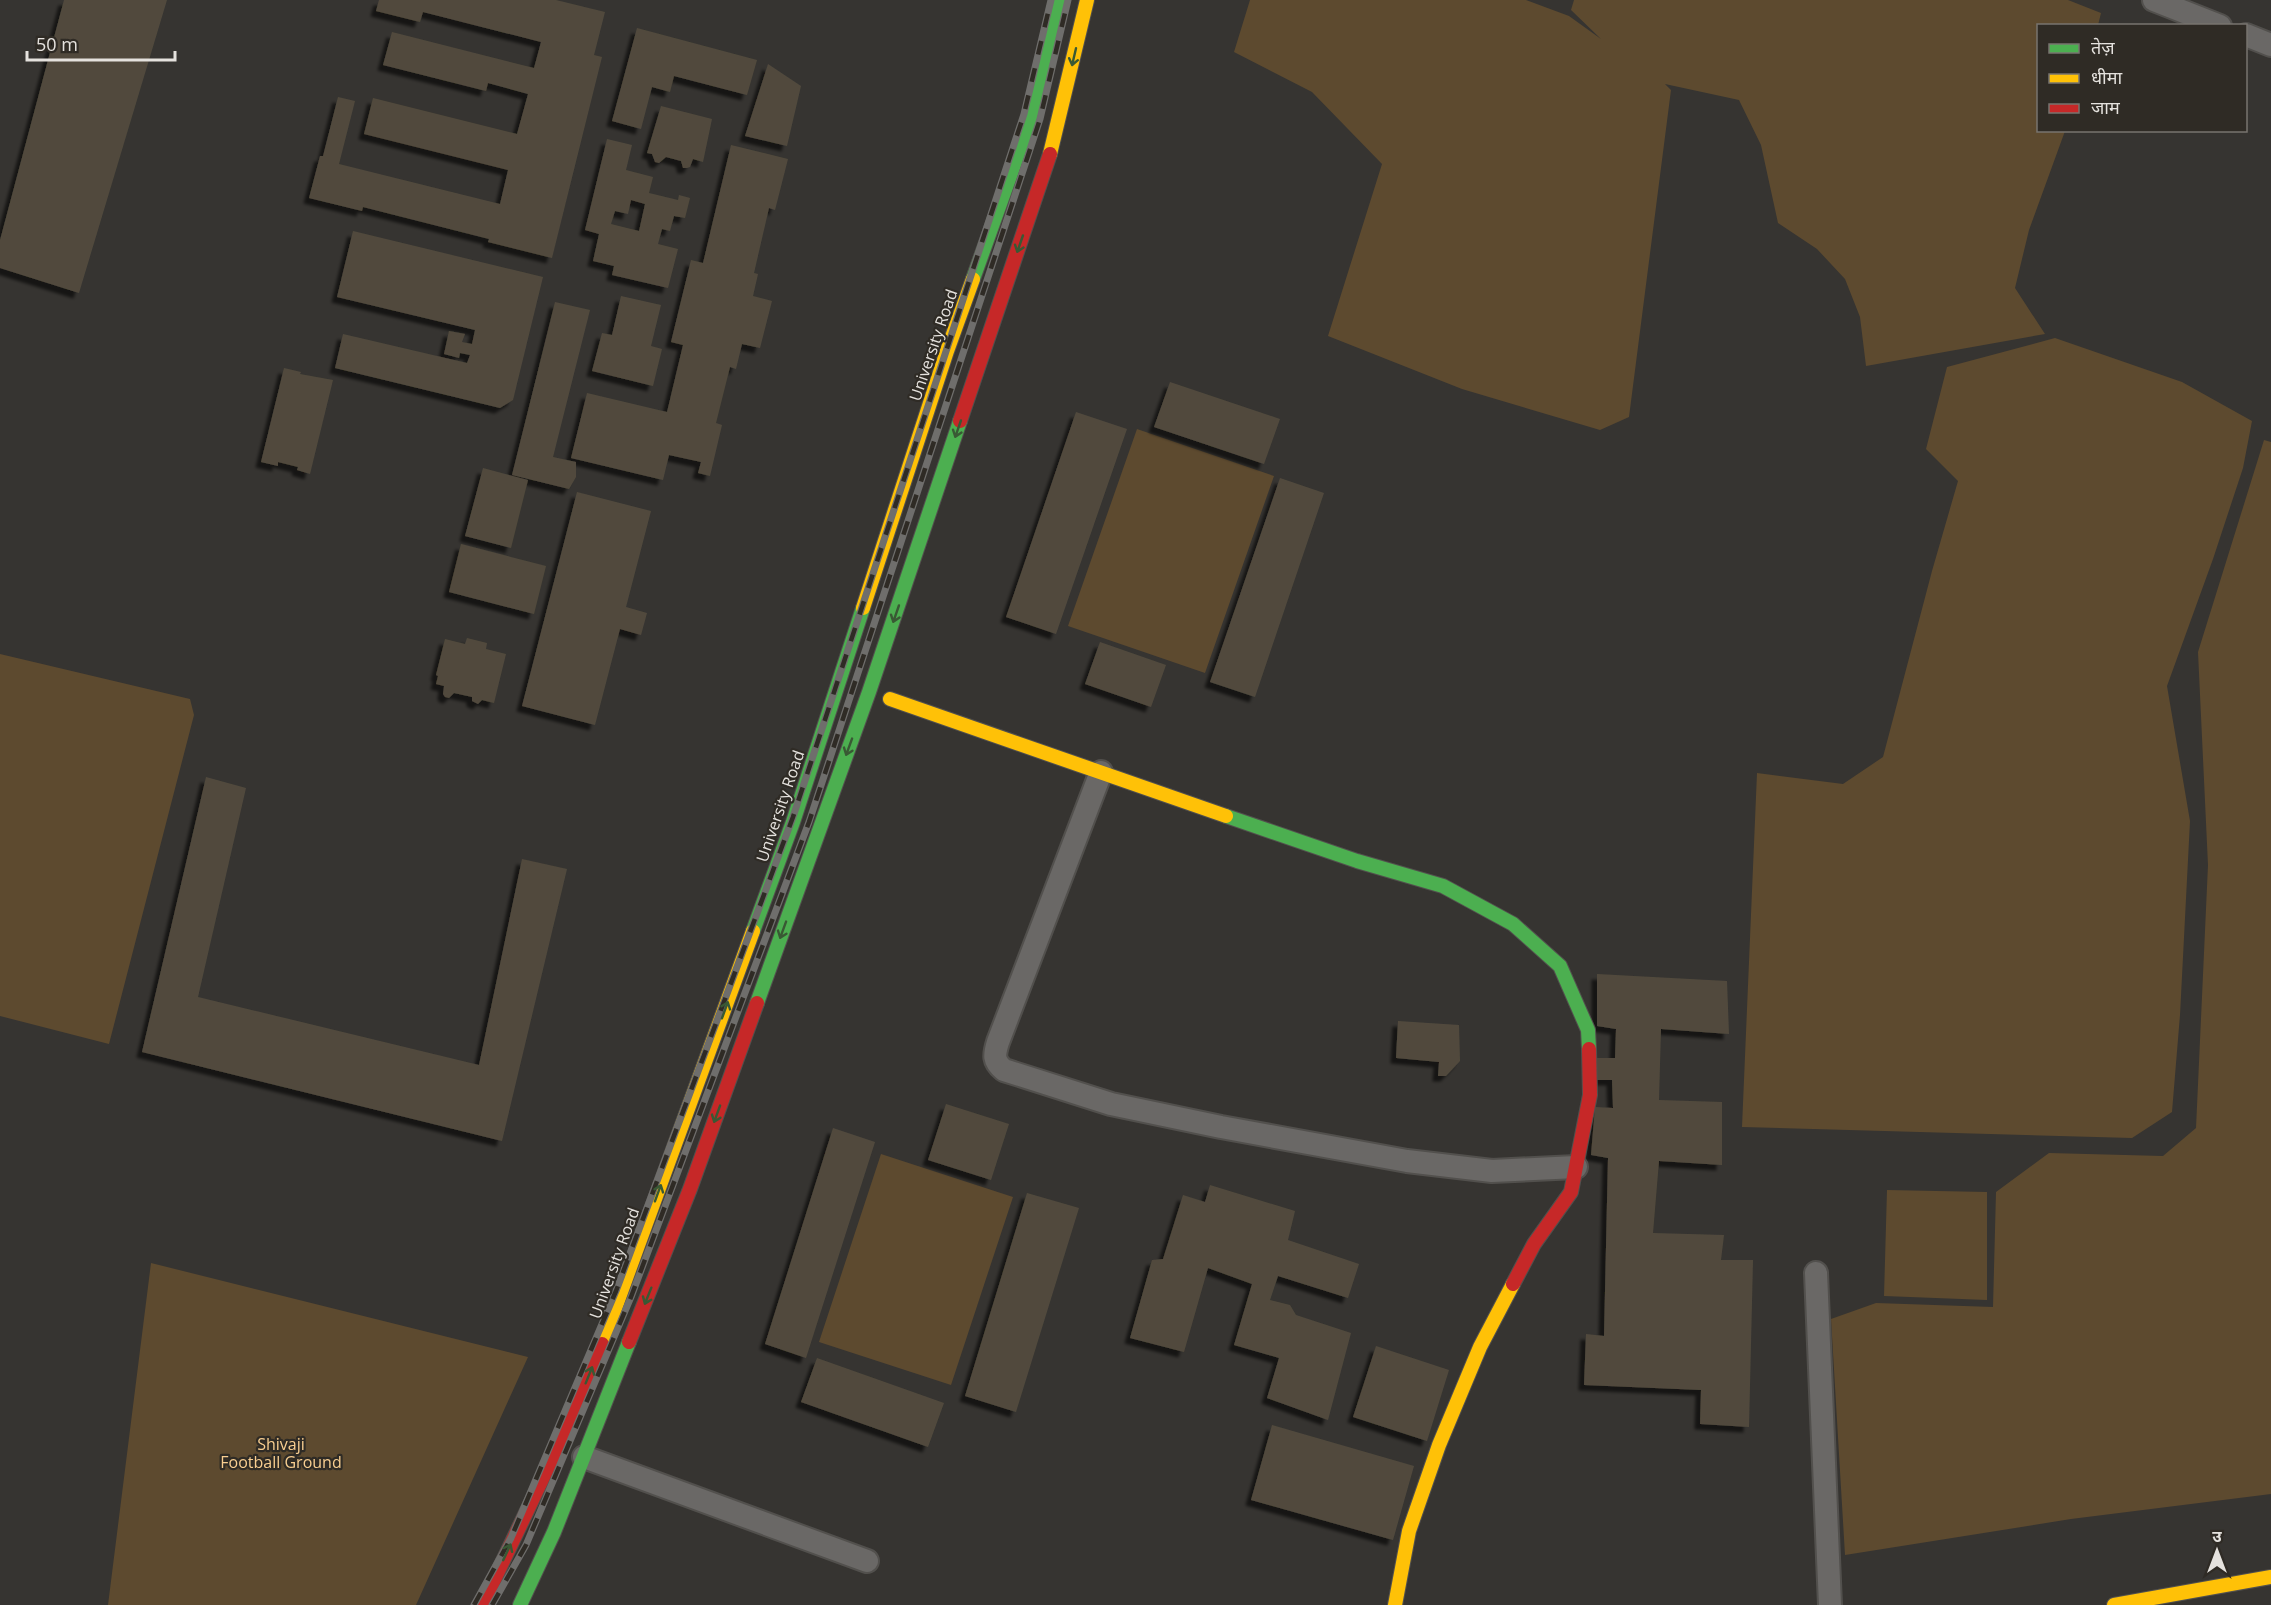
<svg xmlns="http://www.w3.org/2000/svg" width="2271" height="1605" font-family="'Open Sans','Noto Sans Devanagari',sans-serif">
  <style>
    .green { fill: #5d4a2f }
    .building { fill: #514a3d; fill-rule: evenodd; filter: url(#shadow) }
    .lines { fill: none; stroke-linecap: round; stroke-linejoin: round }
    .street-casing { stroke: #52504d; stroke-width: 26 }
    .fast-casing { stroke: #52504d; stroke-width: 16 }
    .slow-casing { stroke: #52504d; stroke-width: 16 }
    .jam-casing { stroke: #52504d; stroke-width: 16 }
    .street { stroke: #6a6866; stroke-width: 22 }
    .fast { stroke: #4caf50; stroke-width: 14 }
    .slow { stroke: #ffc107; stroke-width: 14 }
    .jam { stroke: #c62828; stroke-width: 14 }
    .rail-casing { stroke: #6f6e6c; stroke-width: 7 }
    .rail { stroke: #2f2b25; stroke-width: 4.5; stroke-dasharray: 14; stroke-linecap: butt }
    .oneway { stroke: #395934 }
    .labels { text-anchor: middle; stroke-width: 4.5; stroke-linejoin: round; paint-order: stroke }
    .street-label { font-size: 16px; fill: #e5e2de; stroke: #2f2b25 }
    .park-label { font-size: 16px; fill: #f8ce90; stroke: #2f2b25 }
  </style>
  <defs>
    <filter id="shadow"><feDropShadow dx="-5.5" dy="5.5" stdDeviation="1.5" flood-color="#0009"/></filter>
  </defs>
  <rect width="100%" height="100%" fill="#363431"/>
  <path class="green" d="M 1250,0 L 1526,0 L 1569,16 L 1601,39 L 1571,10 L 1574,0 L 2068,0 L 2101,13 L 2098,25 L 2038,26 L 2038,130 L 2065,131 L 2029,230 L 2015,288 L 2045,334 L 1866,366 L 1860,317 L 1845,279 L 1817,249 L 1778,223 L 1761,145 L 1739,100 L 1665,84 L 1671,90 L 1629,417 L 1600,430 L 1462,389 L 1328,336 L 1382,164 L 1312,92 L 1234,52 Z
    M 2055,338 L 2182,382 L 2252,421 L 2243,468 L 2213,559 L 2167,686 L 2190,821 L 2180,1015 L 2172,1112 L 2132,1138 L 1742,1127 L 1757,773 L 1843,784 L 1883,757 L 1932,571 L 1958,481 L 1926,449 L 1947,367 Z
    M 1137,429 L 1274,476 L 1205,673 L 1068,626 Z
    M 2264,440 L 2271,442 L 2271,1494 L 2071,1519 L 1845,1555 L 1831,1319 L 1876,1303 L 1993,1307 L 1996,1192 L 2049,1153 L 2163,1156 L 2196,1128 L 2208,865 L 2198,652 Z
    M 0,654 L 190,699 L 194,715 L 109,1044 L 0,1016 Z
    M 881,1154 L 1013,1197 L 951,1385 L 819,1342 Z
    M 1887,1190 L 1987,1192 L 1987,1300 L 1884,1296 Z
    M 151,1263 L 528,1357 L 416,1605 L 108,1605 Z"/>
  <path class="building" d="M 64,0 L 167,0 L 79,293 L 0,268 L 0,240 Z
    M 379,0 L 556,0 L 605,12 L 594,55 L 602,57 L 552,258 L 488,242 L 489,239 L 363,207 L 362,211 L 309,198 L 320,156 L 323,156 L 338,97 L 355,101 L 339,164 L 500,204 L 508,170 L 364,134 L 373,98 L 517,134 L 528,94 L 488,83 L 486,91 L 383,65 L 392,32 L 534,68 L 541,42 L 423,12 L 420,22 L 376,11 Z
    M 637,28 L 757,60 L 747,95 L 674,76 L 670,92 L 652,87 L 641,129 L 612,121 Z
    M 768,64 L 801,86 L 787,146 L 745,136 Z
    M 661,106 L 712,119 L 703,162 L 693,159 L 690,167 L 687,168 L 683,168 L 681,161 L 666,157 L 659,163 L 655,162 L 652,154 L 647,153 Z
    M 607,139 L 632,145 L 626,170 L 653,177 L 649,193 L 678,200 L 679,195 L 690,198 L 685,218 L 674,216 L 670,231 L 662,229 L 658,244 L 678,249 L 668,288 L 612,275 L 614,266 L 593,261 L 599,234 L 585,230 ZM 631,200 L 645,204 L 639,231 L 611,224 L 615,211 L 628,214 Z
    M 731,145 L 788,159 L 775,210 L 769,208 L 754,273 L 758,274 L 753,296 L 772,301 L 760,348 L 742,344 L 736,369 L 730,367 L 716,423 L 722,425 L 710,476 L 698,473 L 701,462 L 669,455 L 663,480 L 571,458 L 587,393 L 667,412 L 683,345 L 671,342 L 691,260 L 703,263 Z
    M 353,231 L 543,277 L 513,400 L 500,408 L 335,368 L 343,334 L 467,363 L 470,355 L 460,353 L 459,358 L 444,354 L 449,331 L 465,334 L 462,342 L 472,344 L 475,330 L 337,297 Z
    M 621,296 L 661,305 L 651,346 L 662,349 L 653,386 L 592,371 L 602,333 L 612,335 Z
    M 555,302 L 590,310 L 553,457 L 576,462 L 576,477 L 569,489 L 512,475 Z
    M 284,368 L 301,372 L 300,374 L 333,380 L 310,474 L 297,470 L 298,467 L 278,462 L 278,466 L 261,462 Z
    M 1170,382 L 1280,419 L 1264,464 L 1154,427 Z
    M 1076,412 L 1127,429 L 1056,634 L 1006,617 Z
    M 483,468 L 528,480 L 511,548 L 465,536 Z
    M 1280,478 L 1324,493 L 1255,697 L 1210,682 Z
    M 577,492 L 651,511 L 626,607 L 647,613 L 641,635 L 620,629 L 595,725 L 522,706 Z
    M 461,544 L 546,566 L 534,614 L 449,592 Z
    M 467,638 L 487,643 L 486,649 L 506,654 L 494,703 L 482,700 L 478,704 L 472,701 L 472,697 L 454,693 L 449,698 L 445,697 L 443,694 L 444,686 L 436,684 L 438,676 L 436,675 L 445,639 L 465,644 Z
    M 1100,642 L 1166,665 L 1151,707 L 1085,684 Z
    M 206,777 L 246,788 L 198,997 L 479,1065 L 522,859 L 567,869 L 502,1141 L 142,1052 Z
    M 1597,974 L 1727,981 L 1729,1034 L 1661,1029 L 1659,1100 L 1722,1102 L 1722,1165 L 1659,1161 L 1653,1233 L 1724,1235 L 1721,1260 L 1753,1260 L 1749,1427 L 1700,1424 L 1701,1390 L 1584,1385 L 1586,1334 L 1604,1336 L 1608,1158 L 1591,1155 L 1595,1107 L 1613,1108 L 1612,1080 L 1596,1080 L 1596,1058 L 1615,1058 L 1616,1029 L 1597,1026 Z
    M 1398,1021 L 1459,1025 L 1460,1061 L 1446,1076 L 1438,1076 L 1439,1062 L 1396,1058 Z
    M 946,1104 L 1009,1124 L 991,1180 L 928,1160 Z
    M 833,1128 L 875,1142 L 806,1358 L 765,1344 Z
    M 1210,1185 L 1295,1211 L 1288,1240 L 1359,1264 L 1348,1298 L 1278,1276 L 1270,1300 L 1290,1305 L 1296,1315 L 1351,1333 L 1328,1420 L 1267,1398 L 1279,1358 L 1234,1345 L 1252,1284 L 1208,1268 L 1184,1352 L 1130,1338 L 1152,1260 L 1163,1259 L 1183,1195 L 1205,1202 Z
    M 1027,1193 L 1079,1208 L 1016,1412 L 965,1396 Z
    M 1376,1346 L 1449,1370 L 1427,1441 L 1353,1417 Z
    M 817,1358 L 944,1403 L 928,1447 L 801,1402 Z
    M 1272,1425 L 1414,1466 L 1393,1540 L 1251,1500 Z"/>
  <g class="lines">
    <defs>
      <path id="street" d="M 2154,0 L 2220,26
        M 2246,35 L 2271,45
        M 1101,772 L 998,1042 C 994,1055 993,1061 1004,1070 L 1111,1104 L 1221,1127 L 1407,1161 L 1492,1171 L 1576,1167
        M 1816,1273 L 1830,1605
        M 584,1457 L 867,1561"/>
      <path id="fast" d="M 973,279 L 1028,126 L 1060,0
        M 1226,816 L 1357,861 L 1443,886 L 1513,924 L 1560,966 L 1588,1030 L 1589,1049
        M 753,931 L 793,822 L 863,608
        M 757,1003 L 869,692 L 960,421
        M 520,1605 L 554,1532 L 629,1342"/>
      <path id="slow" d="M 1050,154 L 1087,0
        M 863,608 L 947,351 L 973,279
        M 890,699 L 1226,816
        M 602,1344 L 753,931
        M 1395,1605 L 1409,1531 L 1439,1445 L 1480,1347 L 1513,1284
        M 2114,1605 L 2271,1577"/>
      <path id="jam" d="M 960,421 L 1050,154
        M 1513,1284 L 1534,1244 L 1571,1192 L 1590,1095 L 1589,1049
        M 629,1342 L 690,1189 L 757,1003
        M 482,1605 L 578,1404 L 602,1344"/>
    </defs>
    <use href="#street" class="street-casing"/>
    <use href="#fast" class="fast-casing"/>
    <use href="#slow" class="slow-casing"/>
    <use href="#jam" class="jam-casing"/>
    <use href="#street" class="street"/>
    <use href="#fast" class="fast"/>
    <use href="#slow" class="slow"/>
    <use href="#jam" class="jam"/>
    <defs>
      <path id="rail" d="M 474,1605 L 511,1538 L 616,1291 L 793,817 L 1024,114 L 1051,0
        M 492,1605 L 526,1545 L 631,1297 L 809,822 L 1040,119 L 1068,0"/>
    </defs>
    <use href="#rail" class="rail-casing"/>
    <use href="#rail" class="rail"/>
  </g>
  <defs><path id="oneway-shaft" d="M-6 0H5M1.5-3L5.5 0L1.5 3" fill="none" stroke-width="1.6" stroke-linecap="round" stroke-linejoin="round" transform="scale(1.5)"/></defs>
  <g class="oneway">
    <use href="#oneway-shaft" transform="translate(1074 57) rotate(103)"/>
    <use href="#oneway-shaft" transform="translate(1020 244) rotate(109)"/>
    <use href="#oneway-shaft" transform="translate(958 429) rotate(109)"/>
    <use href="#oneway-shaft" transform="translate(896 614) rotate(109)"/>
    <use href="#oneway-shaft" transform="translate(849 747) rotate(110)"/>
    <use href="#oneway-shaft" transform="translate(783 930) rotate(110)"/>
    <use href="#oneway-shaft" transform="translate(725 1010) rotate(-70)"/>
    <use href="#oneway-shaft" transform="translate(717 1114) rotate(110)"/>
    <use href="#oneway-shaft" transform="translate(658 1193) rotate(-70)"/>
    <use href="#oneway-shaft" transform="translate(648 1296) rotate(112)"/>
    <use href="#oneway-shaft" transform="translate(589 1375) rotate(-68)"/>
    <use href="#oneway-shaft" transform="translate(507 1552) rotate(-65)"/>
  </g>
  <g class="labels">
    <g class="street-label">
      <text transform="translate(933 345) rotate(-71)" y="6">University Road</text>
      <text transform="translate(780 806) rotate(-71)" y="6">University Road</text>
      <text transform="translate(614 1263) rotate(-70)" y="6">University Road</text>
    </g>
    <g class="park-label">
      <text x="281" y="1450">Shivaji<tspan x="281" dy="18">Football Ground</tspan></text>
    </g>
  </g>
  <rect x="2037" y="24" width="210" height="108" fill="#2f2b25" stroke="#78746f" stroke-width="1.5"/>
  <rect x="2049" y="44" width="30" height="9" fill="#4caf50" stroke="#78746f" stroke-width="1.5"/>
  <text x="2091" y="54" font-size="18" fill="#e5e2de">तेज़</text>
  <rect x="2049" y="74" width="30" height="9" fill="#ffc107" stroke="#78746f" stroke-width="1.5"/>
  <text x="2091" y="84" font-size="18" fill="#e5e2de">धीमा</text>
  <rect x="2049" y="104" width="30" height="9" fill="#c62828" stroke="#78746f" stroke-width="1.5"/>
  <text x="2091" y="114" font-size="18" fill="#e5e2de">जाम</text>
  <g transform="translate(2217 1551)" stroke="#2f2b25" stroke-width="4.5" paint-order="stroke">
  <path d="M0-4.5L10 22L0 15L-10 22Z" fill="#e5e2de"/>
  <text y="-9" font-size="16" font-weight="bold" text-anchor="middle" fill="#e5e2de">उ</text>
  </g>
  <path d="M27 51v9h148v-9" fill="none" stroke="#e5e2de" stroke-width="3"/>
  <text x="36" y="51" font-size="18" fill="#e5e2de" stroke="#2f2b25" stroke-width="4.5" paint-order="stroke">50 m</text>
</svg>
